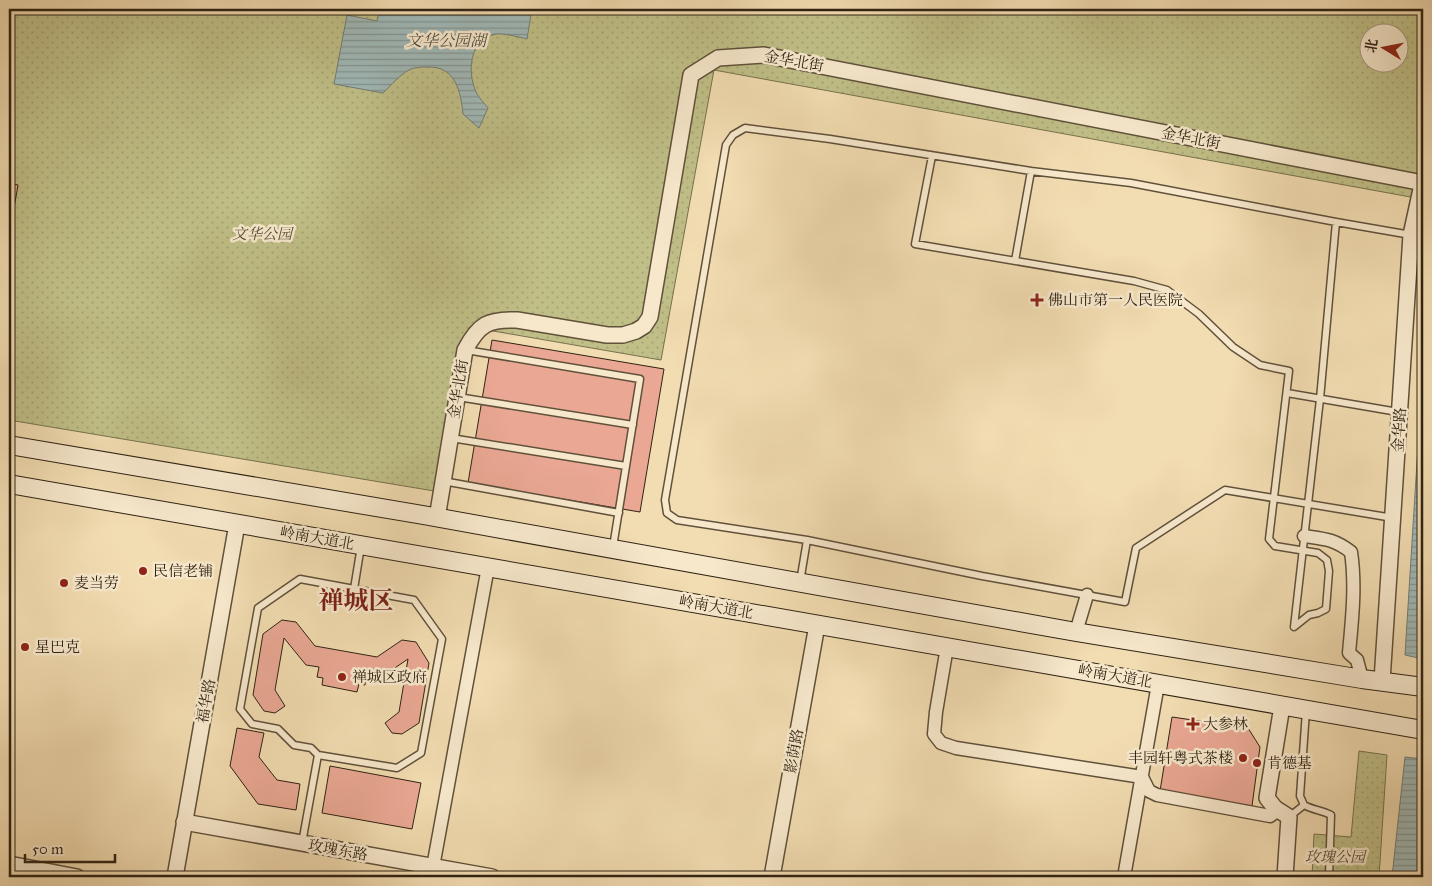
<svg xmlns="http://www.w3.org/2000/svg" width="1432" height="886" font-family="'IM FELL Great Primer','Noto Serif SC',serif">
  <style>
    .park { fill: url(#park-dots); stroke: #78714e; fill-rule: evenodd }
    .water { fill: url(#water-rules); stroke: #737d76 }
    .building { fill: #eaa894; stroke: #2f2314 }
    .lines { fill: none; stroke-linecap: round; stroke-linejoin: round }
    .service-casing { stroke: #60513b; stroke-width: 9 }
    .minor-casing { stroke: #60513b; stroke-width: 15 }
    .tertiary-casing { stroke: #60513b; stroke-width: 18 }
    .secondary-casing { stroke: #2f2314; stroke-width: 20 }
    .service { stroke: #f7e8cc; stroke-width: 6 }
    .minor { stroke: #f7e8cc; stroke-width: 12 }
    .tertiary { stroke: #f7e8cc; stroke-width: 15 }
    .secondary { stroke: #f7e8cc; stroke-width: 18 }
    .poi-dot { fill: #8f2418; stroke: #f7e8cc; stroke-width: 2 }
    .labels { text-anchor: middle; stroke-width: 5; stroke-linejoin: round; paint-order: stroke }
    .street-label { font-size: 15px; fill: #2f2314; stroke: #f7e8cc }
    .park-label { font-size: 15px; font-style: italic; fill: #534a31; stroke: #f7e8cc }
    .poi-label { font-size: 15px; fill: #2f2314; stroke: #f7e8cc; text-anchor: start }
    .water-label { font-size: 16px; font-style: italic; fill: #515045; stroke: #f7e8cc }
    .town-label { font-size: 25px; font-weight: bold; fill: #7a1f14; stroke: #f7e8cc }
  </style>
  <defs>
    <pattern id="park-dots" width="8" height="8" patternUnits="userSpaceOnUse" patternTransform="scale(1.25)"><rect width="8" height="8" fill="#c0bf87"/><path d="M2 2h.1M6 6h.1" fill="none" stroke="#a5a474" stroke-width="1.8" stroke-linecap="round"/></pattern>
    <pattern id="water-rules" width="6" height="5" patternUnits="userSpaceOnUse" patternTransform="scale(1.25)"><rect width="6" height="5" fill="#a0b9b8"/><path d="M0 2.5h6" fill="none" stroke="#839694"/></pattern>
  </defs>
  <rect width="100%" height="100%" fill="#f2dcb1"/>
  <filter id="stains"><feTurbulence type="fractalNoise" baseFrequency=".004" numOctaves="4"/><feColorMatrix values="0 0 0 0 .2 0 0 0 0 .09 0 0 0 0 .02 0 0 0 .5 -.17"/></filter>
  <radialGradient id="worn" r=".72"><stop offset=".6" stop-color="#630" stop-opacity="0"/><stop offset="1" stop-color="#630" stop-opacity=".3"/></radialGradient>
  <path class="park" d="M 9,9 L 1423,9 L 1423,75 L 1416,198 L 714,70 L 661,360 L 470,327 L 461,342 L 434,491 L 9,420 ZM 1370,32 L 1400,32 L 1400,62 L 1370,62 Z
    M 1359,751 L 1387,755 L 1379,877 L 1312,877 L 1314,834 L 1351,837 Z"/>
  <path class="water" d="M 380,9 L 532,9 L 527,39 C 519,37 503,33 496,34 C 469,39 467,72 476,92 C 479,98 484,103 488,108 L 479,128 L 463,114 C 461,93 456,66 428,67 C 422,67 415,67 409,70 C 401,74 390,86 383,93 L 334,84 L 347,15 L 377,21 Z
    M 1423,365 L 1423,659 L 1405,655 Z
    M 1405,757 L 1423,759 L 1423,877 L 1392,877 Z"/>
  <path class="building" d="M 9,183 L 18,185 L 9,237 Z
    M 492,340 L 664,369 L 640,512 L 468,483 Z
    M 282,620 L 296,622 L 315,646 L 377,657 L 402,640 L 416,642 L 429,663 L 419,723 L 402,734 L 392,733 L 385,723 L 399,712 L 408,659 L 380,678 L 366,676 L 365,685 L 359,684 L 357,692 L 322,685 L 323,678 L 317,677 L 319,667 L 306,665 L 284,638 L 275,690 L 285,706 L 275,713 L 264,711 L 253,695 L 263,634 Z
    M 1172,717 L 1248,728 L 1260,747 L 1252,806 L 1160,791 Z
    M 237,728 L 264,733 L 259,757 L 277,780 L 300,784 L 296,810 L 258,804 L 230,766 Z
    M 330,766 L 421,783 L 412,829 L 322,813 Z"/>
  <g class="lines">
    <defs>
      <path id="service" d="M 932,156 L 915,244 L 1134,281 L 1167,290 L 1199,314 L 1233,347 L 1260,365 L 1289,371 L 1269,539 L 1275,546 L 1318,553 L 1327,560 L 1329,571 L 1326,609 L 1318,613 L 1309,615 L 1294,627
        M 1015,261 L 1031,171
        M 466,350 L 640,379 L 613,547
        M 1287,393 L 1398,412
        M 458,397 L 633,425
        M 451,438 L 626,466
        M 443,481 L 619,513
        M 807,540 L 982,576 L 1125,602 L 1136,548 L 1225,490 L 1393,518
        M 300,579 L 414,600 L 442,639 L 421,753 L 397,768 L 318,755 L 311,748 L 294,745 L 278,729 L 252,724 L 240,709 L 258,608 Z
        M 800,582 L 807,540 L 677,520 L 667,513 L 665,500 L 726,145 L 733,135 L 745,128 L 830,139 L 1031,171 L 1131,183 L 1336,222 L 1411,235
        M 354,589 L 361,546
        M 1294,627 L 1320,399 L 1336,222
        M 1306,711 L 1300,796 L 1304,805 C 1313,810 1321,810 1331,815 L 1329,877
        M 1289,817 L 1304,805
        M 302,843 L 318,755"/>
      <path id="minor" d="M 1304,536 C 1325,539 1334,539 1351,552 C 1356,586 1352,620 1349,653 L 1357,660 L 1362,679
        M 1076,632 L 1087,595
        M 947,647 L 936,712 L 934,734 L 941,743 L 956,748 L 1142,777
        M 1142,777 L 1149,791 L 1157,795 L 1270,816 L 1278,810
        M 433,867 L 488,567
        M 1124,877 L 1158,684"/>
      <path id="tertiary" d="M 437,518 L 465,350 C 479,324 488,319 517,320 L 607,335 L 623,335 L 636,331 L 644,326 L 650,317 L 691,75 L 718,58 L 764,55 L 1423,183
        M 1382,681 L 1411,235 L 1423,180
        M 1282,706 L 1267,798 L 1275,808 L 1289,817 L 1285,877
        M 184,822 L 492,877
        M 9,864 L 77,877
        M 175,877 L 237,524
        M 772,877 L 817,625"/>
      <path id="secondary" d="M 9,445 L 423,515 L 1076,632 L 1362,679 L 1423,687
        M 9,484 L 1423,730"/>
    </defs>
    <use href="#service" class="service-casing"/>
    <use href="#minor" class="minor-casing"/>
    <use href="#tertiary" class="tertiary-casing"/>
    <use href="#secondary" class="secondary-casing"/>
    <use href="#service" class="service"/>
    <use href="#minor" class="minor"/>
    <use href="#tertiary" class="tertiary"/>
    <use href="#secondary" class="secondary"/>
  </g>
  <g class="poi-dot">
    <path d="M1034.5 292.5h5v5h5v5h-5v5h-5v-5h-5v-5h5z"/>
    <circle cx="143" cy="571" r="5"/>
    <circle cx="64" cy="583" r="5"/>
    <circle cx="25" cy="647" r="5"/>
    <circle cx="342" cy="677" r="5"/>
    <path d="M1190.5 716.5h5v5h5v5h-5v5h-5v-5h-5v-5h5z"/>
    <circle cx="1243" cy="758" r="5"/>
    <circle cx="1257" cy="763" r="5"/>
  </g>
  <g class="labels">
    <g class="street-label">
      <text transform="translate(794 61) rotate(10)" y="5">金华北街</text>
      <text transform="translate(1191 138) rotate(11)" y="5">金华北街</text>
      <text transform="translate(458 389) rotate(-81)" y="5">金华北街</text>
      <text transform="translate(1399 430) rotate(-86)" y="5">金华路</text>
      <text transform="translate(317 538) rotate(10)" y="5">岭南大道北</text>
      <text transform="translate(716 607) rotate(10)" y="5">岭南大道北</text>
      <text transform="translate(1115 676) rotate(10)" y="5">岭南大道北</text>
      <text transform="translate(206 701) rotate(-80)" y="5">福华路</text>
      <text transform="translate(794 751) rotate(-80)" y="5">影荫路</text>
      <text transform="translate(338 850) rotate(10)" y="5">玫瑰东路</text>
    </g>
    <g class="park-label">
      <text x="262" y="239">文华公园</text>
      <text x="1335" y="862">玫瑰公园</text>
    </g>
    <g class="poi-label">
      <text x="1048" y="305">佛山市第一人民医院</text>
      <text x="153" y="576">民信老铺</text>
      <text x="74" y="588">麦当劳</text>
      <text x="35" y="652">星巴克</text>
      <text x="352" y="682">禅城区政府</text>
      <text x="1203" y="729">大参林</text>
      <text x="1233" y="763" text-anchor="end">丰园轩粤式茶楼</text>
      <text x="1267" y="768">肯德基</text>
    </g>
    <g class="water-label">
      <text x="446" y="46">文华公园湖</text>
    </g>
    <g class="town-label">
      <text x="356" y="609">禅城区</text>
    </g>
  </g>
  <rect width="1432" height="886" fill="none" stroke="#f2dcb1" stroke-width="30"/>
  <rect x="10" y="10" width="1412" height="866" fill="none" stroke="#2f2314" stroke-width="2.5"/>
  <rect x="15" y="15" width="1402" height="856" fill="none" stroke="#2f2314"/>
  <g transform="translate(1384 48) rotate(280)"><circle r="24" fill="#f7e8cc" stroke="#a79982"/>
  <path d="M0-4L9 19L0 12L-9 19Z" fill="#8f2418"/>
  <text y="-8" font-size="14" font-weight="bold" text-anchor="middle" fill="#2f2314">北</text>
  </g>
  <path d="M25 854v8h90v-8" fill="none" stroke="#2f2314" stroke-width="2.5"/>
  <text x="32" y="854" font-size="15" fill="#2f2314" stroke="#f7e8cc" stroke-width="4" paint-order="stroke">50 m</text>
  <rect width="100%" height="100%" filter="url(#stains)"/>
  <rect width="100%" height="100%" fill="url(#worn)"/>
</svg>
